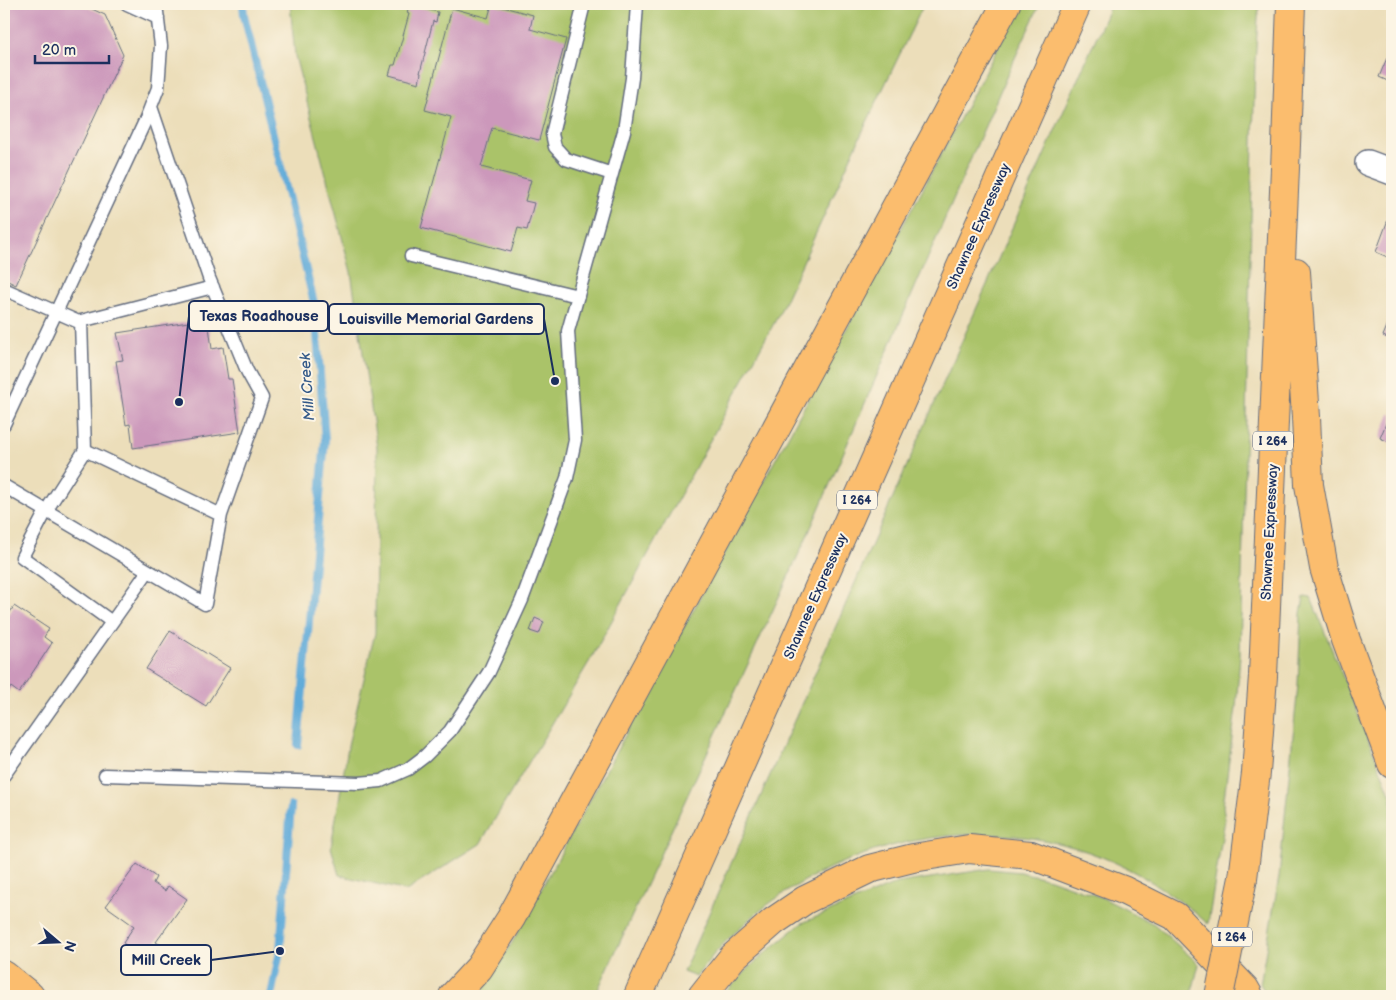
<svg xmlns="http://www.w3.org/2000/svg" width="1396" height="1000" font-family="'Balsamiq Sans',sans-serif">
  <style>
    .green { fill: #aac369; stroke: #627964 }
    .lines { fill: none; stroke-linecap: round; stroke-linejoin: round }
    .stream { stroke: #61abd9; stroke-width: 8 }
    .building { fill: #cc98bb }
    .service-casing { stroke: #646c7e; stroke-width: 15 }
    .minor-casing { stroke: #646c7e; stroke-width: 28 }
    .motorway-casing { stroke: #646c7e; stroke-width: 30 }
    .service { stroke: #fff; stroke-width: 12 }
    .minor { stroke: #fff; stroke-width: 25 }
    .motorway { stroke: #fbbd6e; stroke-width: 28 }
    .motorway-bridge-casing { stroke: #646c7e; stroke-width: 30; stroke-linecap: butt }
    .motorway-bridge { stroke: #fbbd6e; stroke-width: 28 }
    .labels { text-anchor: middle; stroke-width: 4; stroke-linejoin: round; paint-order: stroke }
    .shield { fill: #fcf5e5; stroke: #5e6a86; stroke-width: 1 }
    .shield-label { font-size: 12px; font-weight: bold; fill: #1b2f5e }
    .street-label { font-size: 14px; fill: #1b2f5e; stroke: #fcf5e5 }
    .water-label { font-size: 15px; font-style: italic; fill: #345a89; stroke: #fcf5e5 }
    .leader { fill: none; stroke: #1b2f5e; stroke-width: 2 }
    .callout-dot { fill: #1b2f5e; stroke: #fcf5e5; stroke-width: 2 }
    .callout { fill: #fcf5e5; stroke: #1b2f5e; stroke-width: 2 }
    .callout-label { font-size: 15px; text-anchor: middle; font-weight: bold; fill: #1b2f5e }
  </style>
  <rect width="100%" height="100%" fill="#fcf5e5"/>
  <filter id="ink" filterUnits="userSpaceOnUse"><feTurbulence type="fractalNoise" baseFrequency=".02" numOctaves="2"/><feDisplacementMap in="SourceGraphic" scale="10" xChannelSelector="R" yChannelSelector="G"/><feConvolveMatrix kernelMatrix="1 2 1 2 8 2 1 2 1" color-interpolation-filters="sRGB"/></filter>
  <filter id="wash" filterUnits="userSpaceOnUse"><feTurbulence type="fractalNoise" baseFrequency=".0096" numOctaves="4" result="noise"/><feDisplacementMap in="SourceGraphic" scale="20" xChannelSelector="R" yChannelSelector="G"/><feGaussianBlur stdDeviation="1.12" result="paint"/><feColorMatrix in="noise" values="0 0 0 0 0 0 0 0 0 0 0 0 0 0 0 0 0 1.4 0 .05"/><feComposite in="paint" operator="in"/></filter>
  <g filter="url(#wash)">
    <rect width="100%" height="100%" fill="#ecdeba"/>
    <path class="green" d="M 290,4 L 924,4 L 867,122 L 779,314 L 592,657 L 480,844 L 406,891 L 339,875 L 331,847 L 349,741 L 375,633 L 377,448 L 351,272 L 295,56 Z
      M 1021,4 L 1040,4 L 1008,73 L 813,523 L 595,996 L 471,996 L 492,972 L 512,943 L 913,207 Z
      M 1111,4 L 1259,4 L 1255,62 L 1240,655 L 1236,708 L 1223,806 L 1225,819 L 1208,924 C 1181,900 1149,878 1116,863 C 972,797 788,849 696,977 L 683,972 Z
      M 1304,597 L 1311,598 L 1392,798 L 1392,996 L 1268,996 L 1260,984 L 1279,877 L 1298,685 L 1301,613 Z
      M 989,869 L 1020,872 L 1050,879 L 1103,898 L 1154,924 L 1199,964 L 1191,996 L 722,996 L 758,959 L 802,923 L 898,883 Z"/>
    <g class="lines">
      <path class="stream" d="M 243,4 L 244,15 L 315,307 L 325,440 L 298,745
        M 271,996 L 280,951 L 291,806"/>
    </g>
    <g id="blocks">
      <path class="building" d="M 4,4 L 81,4 L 105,15 L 123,55 L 16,285 L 4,279 Z
        M 492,4 L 533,15 L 530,29 L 566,39 L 539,140 L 492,128 L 481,167 L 531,180 L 525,201 L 534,203 L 527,230 L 518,228 L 511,252 L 421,228 L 451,117 L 425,110 L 452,8 L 488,18 Z
        M 409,5 L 438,12 L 436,22 L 433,21 L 420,73 L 421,73 L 419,83 L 389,75 L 392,65 L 395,65 L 409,14 L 407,13 Z
        M 1392,46 L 1392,83 L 1379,77 Z
        M 1389,217 L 1392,219 L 1392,259 L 1376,252 Z
        M 1392,314 L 1392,340 L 1383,336 Z
        M 208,319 L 212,349 L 223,347 L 228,379 L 232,379 L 240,432 L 133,448 L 130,424 L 126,425 L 116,361 L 123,360 L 117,333 Z
        M 1390,414 L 1392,414 L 1392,443 L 1380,438 Z
        M 14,606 L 49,629 L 44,637 L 52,643 L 19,693 L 11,687 L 4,698 L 4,611 L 9,614 Z
        M 535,618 L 544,622 L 539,634 L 530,631 Z
        M 170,631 L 230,668 L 206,706 L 146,669 Z
        M 137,864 L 156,877 L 153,883 L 165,891 L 168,886 L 187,899 L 156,942 L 162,946 L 150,962 L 123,943 L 134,926 L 106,906 Z"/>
    </g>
  </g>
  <g filter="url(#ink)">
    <use href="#blocks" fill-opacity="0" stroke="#646c7e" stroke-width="1"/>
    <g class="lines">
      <defs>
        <path id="service" d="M 127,4 L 158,18
          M 584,4 L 552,134 L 555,147 L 566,159 L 612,174
          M 411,256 L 578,296
          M 213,287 L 81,321 L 85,450 L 221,515
          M 4,289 L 81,323
          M 4,424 L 146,119 L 158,88 L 161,46 L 156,4
          M 85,450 L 46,511 L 22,557 L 112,622
          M 4,486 L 205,604 L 221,515 L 262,398 L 247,371 L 209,278 L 151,107
          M 4,775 L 148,571
          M 105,775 L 359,783 L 381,781 L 408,769 L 425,756 L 450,731 L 489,672 L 522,600 L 567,478 L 575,440 L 568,331 L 624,131 L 632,78 L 637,4"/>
        <path id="minor" d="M 1368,163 L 1392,172"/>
        <path id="motorway" d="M 1296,272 L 1306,417 L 1309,485 L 1324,568 L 1346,640 L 1392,764
          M 1243,878 L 1256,773 L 1263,676 L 1286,145 L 1291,4
          M 4,975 L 30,996
          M 453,996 L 479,968 L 511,918 L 1006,4
          M 638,996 L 1077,4
          M 702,996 L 733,957 L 774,921 L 805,900 L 869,869 L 913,858 L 969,849 L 1031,855 L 1123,890 L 1175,916 L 1245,989 L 1249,996"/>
      </defs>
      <use href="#service" class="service-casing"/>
      <use href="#minor" class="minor-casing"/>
      <use href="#motorway" class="motorway-casing"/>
      <use href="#service" class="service"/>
      <use href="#minor" class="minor"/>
      <use href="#motorway" class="motorway"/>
      <defs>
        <path id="motorway-bridge" d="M 1219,996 L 1243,878"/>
      </defs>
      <use href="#motorway-bridge" class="motorway-bridge-casing"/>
      <use href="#motorway-bridge" class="motorway-bridge"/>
    </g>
  </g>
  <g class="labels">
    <g class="shield">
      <rect x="1253" y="431.5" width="40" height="19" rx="4"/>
      <rect x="837" y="490.5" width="40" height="19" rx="4"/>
      <rect x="1212" y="927.5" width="40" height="19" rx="4"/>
    </g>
    <g class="shield-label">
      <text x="1273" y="445">I 264</text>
      <text x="857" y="504">I 264</text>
      <text x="1232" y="941">I 264</text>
    </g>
    <g class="street-label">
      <text transform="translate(978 226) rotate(-66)" y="5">Shawnee Expressway</text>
      <text transform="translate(1269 532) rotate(-87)" y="5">Shawnee Expressway</text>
      <text transform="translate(815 596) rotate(-66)" y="5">Shawnee Expressway</text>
    </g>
    <g class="water-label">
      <text transform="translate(307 387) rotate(-94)" y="5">Mill Creek</text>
    </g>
  </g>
  <path class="leader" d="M179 402L189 316M555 381L544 319M280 951L211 960"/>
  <g class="callout-dot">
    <circle cx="179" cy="402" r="5"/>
    <circle cx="555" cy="381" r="5"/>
    <circle cx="280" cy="951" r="5"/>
  </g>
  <g class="callout">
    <rect x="189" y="301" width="139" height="30" rx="5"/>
    <rect x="329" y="304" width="215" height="30" rx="5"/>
    <rect x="121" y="945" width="90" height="30" rx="5"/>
  </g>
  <g class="callout-label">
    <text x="259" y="321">Texas Roadhouse</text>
    <text x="436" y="324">Louisville Memorial Gardens</text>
    <text x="166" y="965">Mill Creek</text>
  </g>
  <rect width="1396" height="1000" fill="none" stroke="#fcf5e5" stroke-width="20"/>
  <g transform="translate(58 942) rotate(109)" stroke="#fcf5e5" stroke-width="4" paint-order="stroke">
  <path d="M0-4L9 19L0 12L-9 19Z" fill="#1b2f5e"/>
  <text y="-8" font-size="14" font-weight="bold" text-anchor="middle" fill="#1b2f5e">N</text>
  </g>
  <path d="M35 55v8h74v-8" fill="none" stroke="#1b2f5e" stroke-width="2.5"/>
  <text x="42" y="55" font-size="15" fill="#1b2f5e" stroke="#fcf5e5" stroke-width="4" paint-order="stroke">20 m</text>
</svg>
